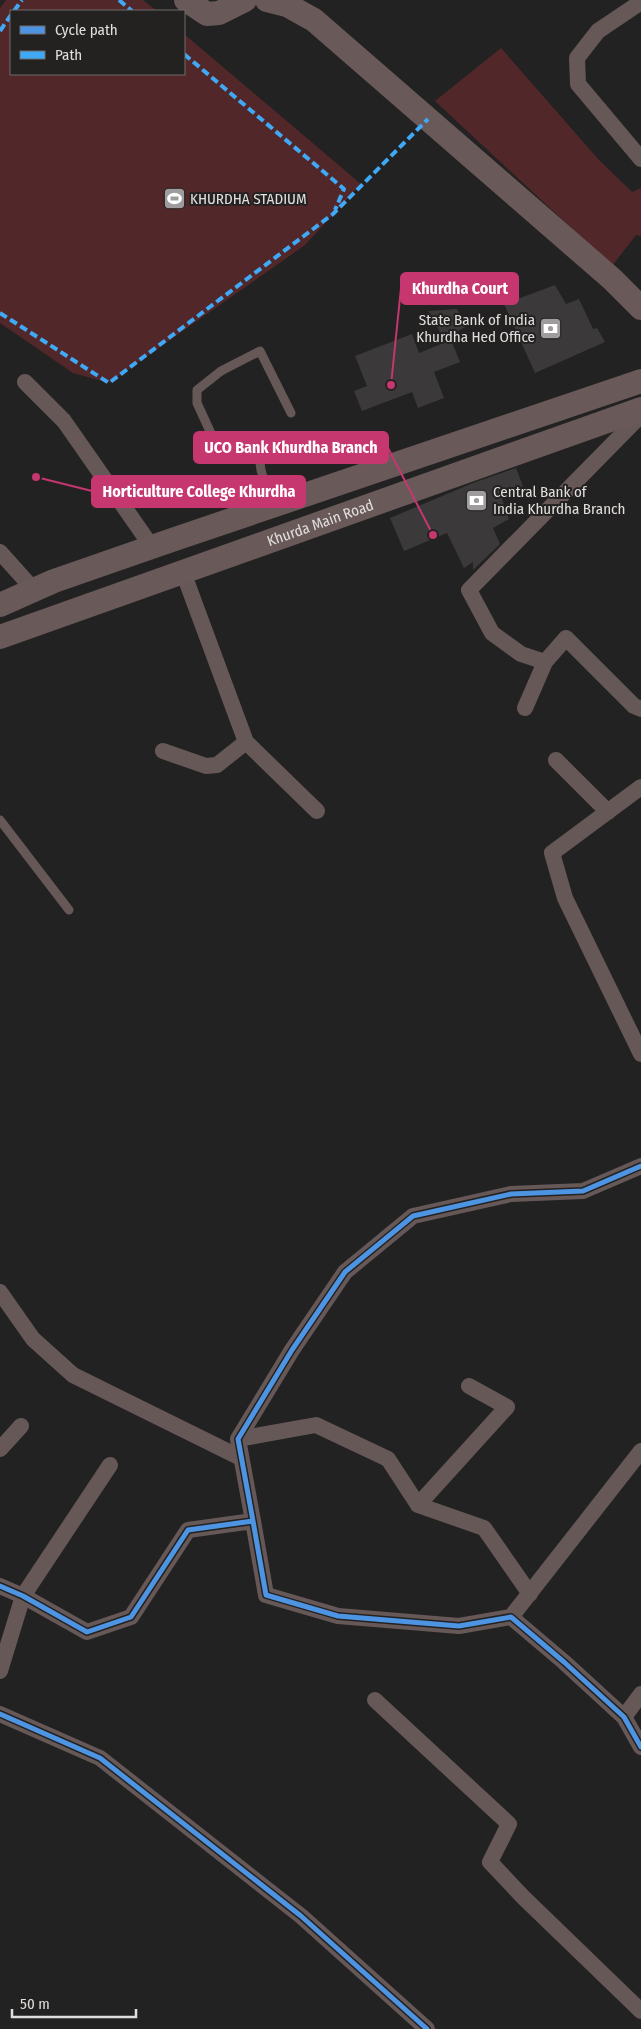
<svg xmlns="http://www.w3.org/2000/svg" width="641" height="2029" font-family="'Fira Sans Condensed',sans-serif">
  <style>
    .green { fill: #522729 }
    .building { fill: #3b3939 }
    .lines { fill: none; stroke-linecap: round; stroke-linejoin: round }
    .lane { stroke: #675858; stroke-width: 9 }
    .street { stroke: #675858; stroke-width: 16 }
    .secondary { stroke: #6a5959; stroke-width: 24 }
    .quiet { stroke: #3fa9f5; stroke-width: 4; stroke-dasharray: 8 4; stroke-linecap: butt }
    .cycleway-casing { stroke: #242121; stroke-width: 8 }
    .cycleway { stroke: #4d94e3; stroke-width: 5 }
    .labels { text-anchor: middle; stroke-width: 4; stroke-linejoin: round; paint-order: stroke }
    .poi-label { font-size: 15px; fill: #e0dede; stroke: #242121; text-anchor: start }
    .street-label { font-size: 15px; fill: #e0dede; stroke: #242121 }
    .leader { fill: none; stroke: #c6366f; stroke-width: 2 }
    .callout-dot { fill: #c6366f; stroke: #242121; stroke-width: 2 }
    .callout { fill: #c6366f; stroke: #c6366f; stroke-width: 2 }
    .callout-label { font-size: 16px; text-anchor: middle; font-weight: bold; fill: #fff }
  </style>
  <rect width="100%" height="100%" fill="#232222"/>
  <path class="green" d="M 6,0 L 143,0 L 157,11 L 11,11 L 11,74 L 184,74 L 184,34 L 361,184 L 305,245 L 109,383 L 73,373 L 0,323 L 0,8 Z
    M 501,48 L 599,160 L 632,192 L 641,188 L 641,236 L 636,235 L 612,266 L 435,101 Z"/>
  <path class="building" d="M 555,285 L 566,304 L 579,299 L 593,329 L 597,328 L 605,342 L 535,373 L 504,304 Z
    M 457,309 L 467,326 L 444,339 L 428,311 Z
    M 412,334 L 419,353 L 451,340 L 460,362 L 434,372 L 444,398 L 418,408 L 412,392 L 362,411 L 354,391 L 367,386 L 355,356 Z
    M 516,468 L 523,486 L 501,496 L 509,519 L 493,528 L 500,544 L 473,570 L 473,562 L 464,568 L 447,533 L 404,551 L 390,518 L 473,483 Z"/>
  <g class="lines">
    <path class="lane" d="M 271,506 L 261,470 L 258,448 L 241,444 L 220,453 L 197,403 L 197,390 L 221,371 L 260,351 L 291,413
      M 0,820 L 69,910"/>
    <path class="street" d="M 641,2 L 598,31 L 577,58 L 578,84 L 641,159
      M 25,382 L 64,421 L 152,547
      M 0,552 L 34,590
      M 183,572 L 246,742 L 317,811
      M 545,662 L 566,638 L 634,706 L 641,709
      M 525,708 L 545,662 L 521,654 L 492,633 L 469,590 L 641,415
      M 163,751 L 206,766 L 217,765 L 246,742
      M 556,760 L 608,812
      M 641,787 L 552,853 L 565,898 L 641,1054
      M 0,1292 L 33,1339 L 73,1375 L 241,1458
      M 238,1439 L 316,1425 L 388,1459 L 418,1505 L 484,1528 L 530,1594
      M 0,1449 L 21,1426
      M 418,1505 L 507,1407 L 469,1386
      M 253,1521 L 238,1439 L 292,1350 L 345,1272 L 413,1216 L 511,1194 L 583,1191 L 641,1166
      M 0,1586 L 23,1596 L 87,1632 L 131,1617 L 188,1530 L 253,1521 L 266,1595 L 338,1616 L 459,1626 L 511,1617 L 564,1662 L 624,1717 L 641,1747
      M 511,1617 L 641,1451
      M 0,1671 L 23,1596 L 110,1465
      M 375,1700 L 509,1824 L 490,1862 L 523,1897 L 641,2011
      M 0,1714 L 100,1758 L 301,1916 L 427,2029
      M 624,1717 L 641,1694"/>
    <g class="secondary">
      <path d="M 186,0 L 207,14 L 219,13 L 245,0"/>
      <path d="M 267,0 L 287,5 L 314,20 L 612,279 L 641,308"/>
      <path d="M 0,605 L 54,581 L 172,540 L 641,381"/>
      <path id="s1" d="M 0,637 L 641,409"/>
    </g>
    <path class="quiet" d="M 119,0 L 132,11
      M 14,11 L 22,0
      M 0,31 L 11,15
      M 184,54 L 344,189 L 335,210
      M 0,313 L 109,383 L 333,214 L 428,119"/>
    <defs>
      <path id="cycleway" d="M 253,1521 L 238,1439 L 292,1350 L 345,1272 L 413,1216 L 511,1194 L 583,1191 L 641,1166
        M 0,1586 L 23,1596 L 87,1632 L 131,1617 L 188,1530 L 253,1521 L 266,1595 L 338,1616 L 459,1626 L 511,1617 L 564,1662 L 624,1717 L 641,1747
        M 0,1714 L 100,1758 L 301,1916 L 427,2029"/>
    </defs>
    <use href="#cycleway" class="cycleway-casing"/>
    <use href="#cycleway" class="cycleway"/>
  </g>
  <defs>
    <symbol id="stadium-square" viewBox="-11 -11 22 22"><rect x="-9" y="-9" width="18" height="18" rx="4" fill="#9e9c9c" stroke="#242121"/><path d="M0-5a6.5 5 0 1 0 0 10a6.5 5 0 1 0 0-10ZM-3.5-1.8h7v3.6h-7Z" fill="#fff"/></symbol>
    <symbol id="bank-square" viewBox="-11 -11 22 22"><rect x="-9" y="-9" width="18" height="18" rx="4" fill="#9e9c9c" stroke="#242121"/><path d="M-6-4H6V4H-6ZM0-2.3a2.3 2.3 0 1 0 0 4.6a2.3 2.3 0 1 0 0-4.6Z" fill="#fff"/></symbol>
  </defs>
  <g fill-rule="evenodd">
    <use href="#stadium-square" x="162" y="186" width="25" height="25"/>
    <use href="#bank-square" x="538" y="316" width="25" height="25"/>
    <use href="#bank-square" x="464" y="488" width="25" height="25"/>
  </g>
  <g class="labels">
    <g class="poi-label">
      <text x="190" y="204">KHURDHA STADIUM</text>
      <text x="535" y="325" text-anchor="end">State Bank of India<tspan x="535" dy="17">Khurdha Hed Office</tspan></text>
      <text x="493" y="497">Central Bank of<tspan x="493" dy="17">India Khurdha Branch</tspan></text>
    </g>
    <g class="street-label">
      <text dy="5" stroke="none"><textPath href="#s1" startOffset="340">Khurda Main Road</textPath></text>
    </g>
  </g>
  <path class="leader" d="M391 385L401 288M433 535L388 448M36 477L92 491"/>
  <g class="callout-dot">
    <circle cx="391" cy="385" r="5"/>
    <circle cx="433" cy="535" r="5"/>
    <circle cx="36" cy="477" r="5"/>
  </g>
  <g class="callout">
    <rect x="401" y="273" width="117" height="31" rx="5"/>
    <rect x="194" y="432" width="194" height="31" rx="5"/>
    <rect x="92" y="476" width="213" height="31" rx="5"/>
  </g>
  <g class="callout-label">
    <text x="460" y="294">Khurdha Court</text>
    <text x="291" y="453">UCO Bank Khurdha Branch</text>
    <text x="199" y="497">Horticulture College Khurdha</text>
  </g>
  <rect x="10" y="10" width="175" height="65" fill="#242121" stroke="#6f6d6d"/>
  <rect x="20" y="26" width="25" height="8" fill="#4d94e3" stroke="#6f6d6d"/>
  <text x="55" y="35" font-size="15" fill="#e0dede">Cycle path</text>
  <rect x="20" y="51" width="25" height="8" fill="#3fa9f5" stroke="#6f6d6d"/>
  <text x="55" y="60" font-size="15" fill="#e0dede">Path</text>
  <path d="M12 2009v8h124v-8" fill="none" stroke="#e0dede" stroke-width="2.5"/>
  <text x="20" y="2009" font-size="15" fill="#e0dede" stroke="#242121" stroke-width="4" paint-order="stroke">50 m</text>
</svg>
